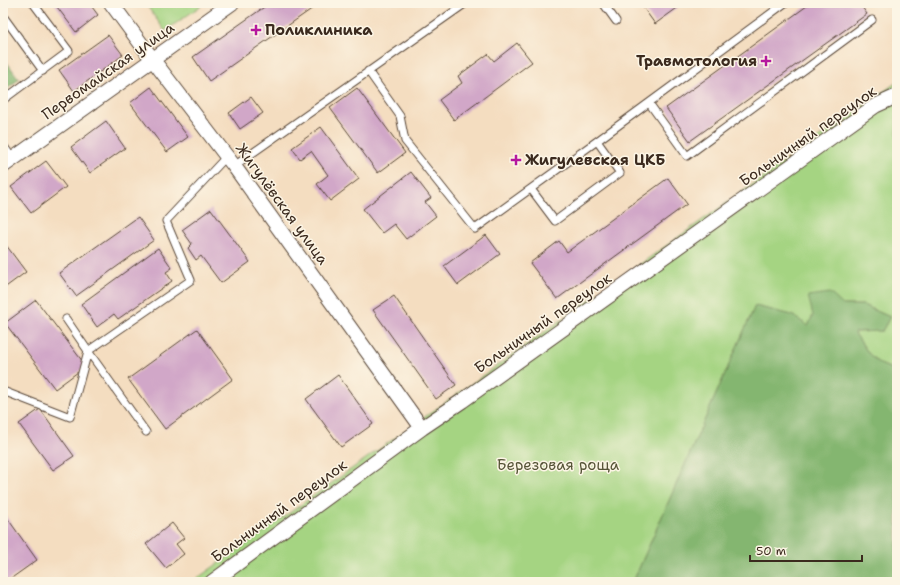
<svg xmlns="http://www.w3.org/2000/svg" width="900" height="585" font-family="'Shantell Sans',sans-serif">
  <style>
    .green { fill: #a5d482; stroke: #707f50 }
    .forest { fill: #84b670; stroke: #607047 }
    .building { fill: #d1a7c8 }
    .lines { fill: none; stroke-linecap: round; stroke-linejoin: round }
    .lane-casing { stroke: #574536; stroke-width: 9 }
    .street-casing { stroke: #574536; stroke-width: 16 }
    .lane { stroke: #fff; stroke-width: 7 }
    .street { stroke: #fff; stroke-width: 14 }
    .poi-dot { fill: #b5179e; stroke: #fcf5e5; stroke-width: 1.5 }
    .labels { text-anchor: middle; stroke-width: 3; stroke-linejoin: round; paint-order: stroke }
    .poi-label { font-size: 15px; font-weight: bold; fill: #3b2a1e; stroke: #fcf5e5; text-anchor: start }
    .street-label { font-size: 15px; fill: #3b2a1e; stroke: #fcf5e5 }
    .park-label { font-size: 15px; fill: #565437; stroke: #fcf5e5 }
  </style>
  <rect width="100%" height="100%" fill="#fcf5e5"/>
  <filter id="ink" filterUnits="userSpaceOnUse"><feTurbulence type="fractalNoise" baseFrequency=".025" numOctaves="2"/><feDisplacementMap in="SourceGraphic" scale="8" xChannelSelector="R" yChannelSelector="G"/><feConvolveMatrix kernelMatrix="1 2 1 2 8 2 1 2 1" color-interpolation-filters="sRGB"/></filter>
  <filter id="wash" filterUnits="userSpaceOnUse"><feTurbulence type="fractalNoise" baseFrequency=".012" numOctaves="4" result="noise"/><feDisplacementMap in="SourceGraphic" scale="16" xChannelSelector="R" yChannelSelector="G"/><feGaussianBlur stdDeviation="0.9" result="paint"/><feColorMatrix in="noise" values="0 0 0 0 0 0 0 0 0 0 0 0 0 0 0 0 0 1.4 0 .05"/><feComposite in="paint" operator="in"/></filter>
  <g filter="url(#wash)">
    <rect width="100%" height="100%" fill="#f4ddc0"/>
    <path class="green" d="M 145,3 L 205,3 L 165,31 Z
      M 897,82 L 897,371 L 880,364 L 869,354 L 854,332 L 882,331 L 890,317 L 863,305 L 843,305 L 813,315 L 808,326 L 792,315 L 755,306 L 633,582 L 192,582 Z"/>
    <path class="forest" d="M 3,57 L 19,79 L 3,92 Z
      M 830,293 L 843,305 L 863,305 L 890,317 L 882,331 L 854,332 L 869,354 L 880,364 L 897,371 L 897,582 L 633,582 L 755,306 L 792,315 L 808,326 L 813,315 L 808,296 Z"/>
    <g id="blocks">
      <path class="building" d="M 54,3 L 89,3 L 98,15 L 76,32 Z
        M 270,3 L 320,3 L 209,81 L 193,57 Z
        M 640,3 L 678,3 L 680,6 L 655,24 Z
        M 811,3 L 859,3 L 867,14 L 690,141 L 666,108 Z
        M 108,35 L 123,55 L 74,91 L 59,70 Z
        M 517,43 L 532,62 L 454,120 L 439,100 L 462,83 L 458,76 L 488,54 L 494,61 Z
        M 151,87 L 188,137 L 167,152 L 130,103 Z
        M 357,88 L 405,153 L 378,173 L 330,108 Z
        M 251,97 L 263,113 L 240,129 L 229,113 Z
        M 106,121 L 125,148 L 90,173 L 71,147 Z
        M 321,127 L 359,179 L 330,201 L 317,184 L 328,175 L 311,151 L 300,159 L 292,148 Z
        M 46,161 L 66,187 L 31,213 L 11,187 Z
        M 411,172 L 431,198 L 425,202 L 436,216 L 406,239 L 394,224 L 382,233 L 363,209 Z
        M 668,178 L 687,204 L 557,299 L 530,263 L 559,241 L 567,252 Z
        M 211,209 L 250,262 L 221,283 L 201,256 L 196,260 L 188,248 L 192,244 L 182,230 Z
        M 138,217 L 154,240 L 76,296 L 59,273 Z
        M 486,235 L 500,254 L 458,285 L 444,266 Z
        M 3,241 L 26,272 L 3,289 Z
        M 158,248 L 172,268 L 166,272 L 172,281 L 118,319 L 114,314 L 97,327 L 81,304 Z
        M 394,296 L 456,385 L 436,399 L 373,310 Z
        M 36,300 L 86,366 L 55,389 L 5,323 Z
        M 197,329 L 233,379 L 165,429 L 128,379 Z
        M 338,375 L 373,424 L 341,447 L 306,399 Z
        M 40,409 L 74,456 L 53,470 L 19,424 Z
        M 3,512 L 37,560 L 6,582 L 3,582 Z
        M 172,523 L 184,538 L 176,544 L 184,554 L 166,568 L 146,544 Z
        M 115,577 L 119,582 L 109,582 Z"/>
    </g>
  </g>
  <g filter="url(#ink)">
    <use href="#blocks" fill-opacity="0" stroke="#574536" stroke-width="1"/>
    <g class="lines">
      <defs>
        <path id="lane" d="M 603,3 L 616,21
          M 3,16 L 43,71
          M 368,71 L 400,116 L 405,141 L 475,229 L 597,141 L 785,3
          M 3,100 L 69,51 L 33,3
          M 649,103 L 687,156 L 872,20
          M 3,145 L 13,159
          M 234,166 L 466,3
          M 531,189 L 555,221 L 620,173 L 597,141
          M 3,391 L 70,417 L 88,351 L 66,319
          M 146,432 L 88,351 L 191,280 L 166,221 L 227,156"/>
        <path id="street" d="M 111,3 L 153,60 L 234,166 L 422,428
          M 3,166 L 232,3
          M 212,582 L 422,428 L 462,401 L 875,106 L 897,96"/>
      </defs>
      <use href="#lane" class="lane-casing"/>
      <use href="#street" class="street-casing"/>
      <use href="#lane" class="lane"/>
      <use href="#street" class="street"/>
    </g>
  </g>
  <g class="poi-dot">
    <path d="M254 24h4v4h4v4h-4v4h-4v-4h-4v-4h4z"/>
    <path d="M764 55h4v4h4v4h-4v4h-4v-4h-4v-4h4z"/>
    <path d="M514 154h4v4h4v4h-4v4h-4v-4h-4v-4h4z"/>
  </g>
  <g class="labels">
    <g class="poi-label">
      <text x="265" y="35">Поликлиника</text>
      <text x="757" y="66" text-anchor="end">Травмотология</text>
      <text x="525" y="165">Жигулевская ЦКБ</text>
    </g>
    <g class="street-label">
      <text transform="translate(108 71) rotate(-35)" y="5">Первомайская улица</text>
      <text transform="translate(808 136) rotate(-35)" y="5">Больничный переулок</text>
      <text transform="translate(282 204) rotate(54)" y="5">Жигулёвская улица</text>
      <text transform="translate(543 323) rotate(-35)" y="5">Больничный переулок</text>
      <text transform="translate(279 511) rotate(-36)" y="5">Больничный переулок</text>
    </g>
    <g class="park-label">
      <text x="558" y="470">Березовая роща</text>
    </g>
  </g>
  <rect width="900" height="585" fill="none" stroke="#fcf5e5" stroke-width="16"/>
  <path d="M750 555v6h112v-6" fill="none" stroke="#3b2a1e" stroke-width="2"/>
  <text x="756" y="555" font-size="12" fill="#3b2a1e" stroke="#fcf5e5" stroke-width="3" paint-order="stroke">50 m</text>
</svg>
